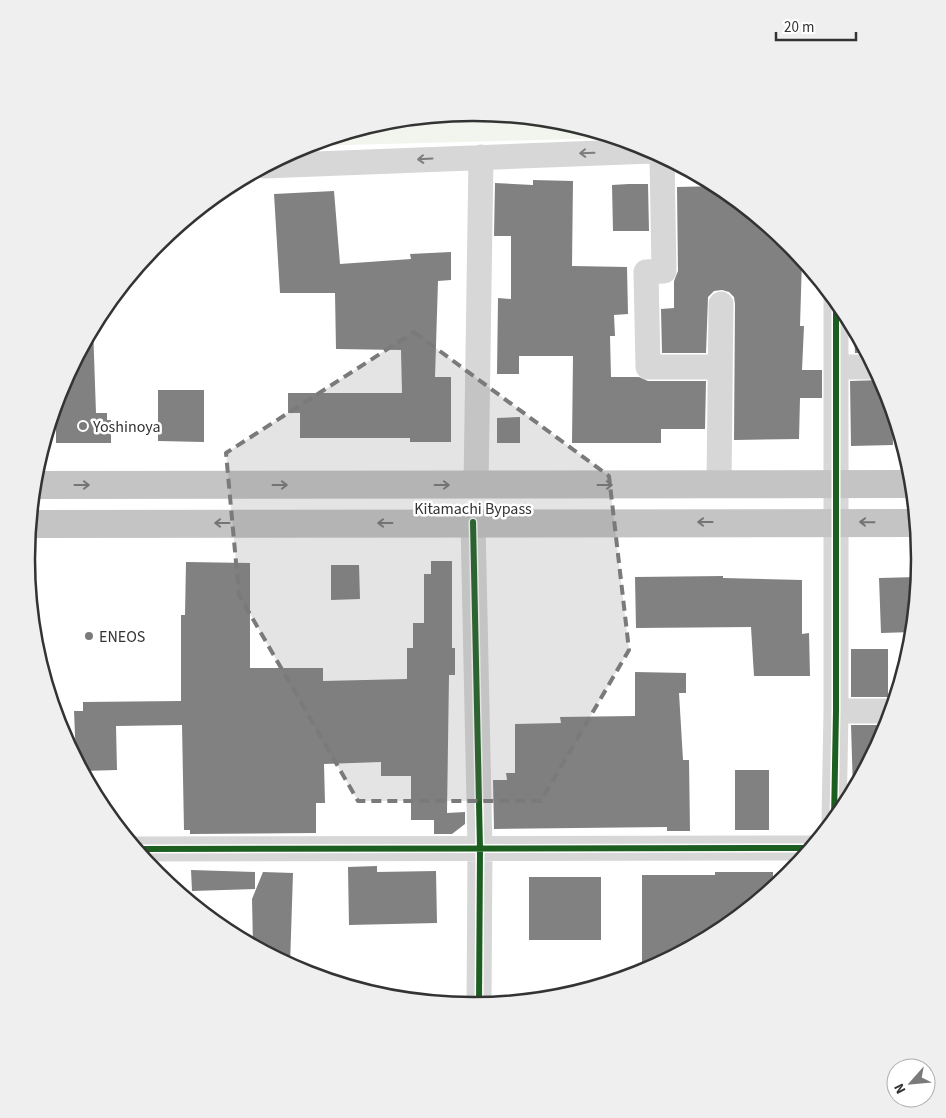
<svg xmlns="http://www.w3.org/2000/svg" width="946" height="1118" font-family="'Source Sans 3',sans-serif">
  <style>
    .green { fill: #f1f5ed }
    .building { fill: #818181 }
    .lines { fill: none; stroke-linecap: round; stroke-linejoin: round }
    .street { stroke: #d7d7d7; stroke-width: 25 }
    .highway { stroke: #c4c4c4; stroke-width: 28 }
    .cycleway-casing { stroke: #fff; stroke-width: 9 }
    .cycleway { stroke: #1b5e20; stroke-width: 6 }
    .oneway { stroke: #7d7d7d }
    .oneway2 { stroke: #747474 }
    .marked { fill: #7a7a7a; fill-opacity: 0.2; stroke: #7a7a7a; stroke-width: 4; stroke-dasharray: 10 6; stroke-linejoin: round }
    .poi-dot { fill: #7a7a7a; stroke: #fff; stroke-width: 2 }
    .labels { text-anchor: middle; stroke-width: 5; stroke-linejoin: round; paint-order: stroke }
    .poi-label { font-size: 16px; fill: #333; stroke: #fff; text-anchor: start }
    .street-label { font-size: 16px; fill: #333; stroke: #fff }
    .rim { fill: none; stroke: #333; stroke-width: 2.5 }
  </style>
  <rect width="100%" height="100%" fill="#fff"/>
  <path class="green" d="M 473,112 L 560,121 L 617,138 L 304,146 L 386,121 Z"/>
  <path class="building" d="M 533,180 L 573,181 L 572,266 L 627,267 L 628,314 L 614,315 L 615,336 L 610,336 L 611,377 L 639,377 L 648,381 L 706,381 L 705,429 L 661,429 L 661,443 L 572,443 L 573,356 L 519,356 L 519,374 L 497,374 L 498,298 L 511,299 L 511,236 L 494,236 L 495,183 L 533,185 Z
    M 629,184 L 648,184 L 649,231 L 613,231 L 612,185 Z
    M 719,186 L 789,243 L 802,259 L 800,326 L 804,326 L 802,370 L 822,370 L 822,398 L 800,398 L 799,439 L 734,440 L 735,304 L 734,297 L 729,292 L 722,290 L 714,291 L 708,297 L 706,353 L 662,353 L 661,309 L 674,308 L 674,281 L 678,271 L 677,187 Z
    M 334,191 L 340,264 L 411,259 L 410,254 L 451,252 L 451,280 L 438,281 L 435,377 L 451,377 L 451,442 L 410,442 L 410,438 L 300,438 L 300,413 L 288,413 L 288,393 L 402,393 L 401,350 L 336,349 L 335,293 L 280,293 L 274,194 Z
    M 93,327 L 96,413 L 107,413 L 107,420 L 111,420 L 111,443 L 56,443 L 56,403 L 60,388 Z
    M 854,330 L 867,353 L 855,353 Z
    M 881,380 L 885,387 L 887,410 L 892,410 L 893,445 L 851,446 L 850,381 Z
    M 158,390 L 204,390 L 204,442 L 158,441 Z
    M 520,417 L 520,443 L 497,443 L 497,418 Z
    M 431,561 L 452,561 L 452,648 L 455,648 L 455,675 L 449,675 L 447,813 L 465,812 L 465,824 L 452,834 L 434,834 L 434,820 L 411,820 L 411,776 L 381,776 L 381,762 L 324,764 L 325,803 L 316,803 L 316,833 L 190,834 L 190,830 L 184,830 L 182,725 L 116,726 L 117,770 L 82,771 L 76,759 L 74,711 L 83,711 L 83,702 L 181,701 L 181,615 L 185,615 L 186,562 L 250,563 L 250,668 L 323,668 L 323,681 L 407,679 L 407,648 L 413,648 L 413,623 L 424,623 L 424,574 L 431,574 Z
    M 331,565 L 359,565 L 360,599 L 331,600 Z
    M 723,576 L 723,578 L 802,580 L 802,634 L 809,633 L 810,676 L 754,676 L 751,627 L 636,628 L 635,577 Z
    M 918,577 L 913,632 L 881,633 L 879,578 Z
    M 851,649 L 888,649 L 888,697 L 851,697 Z
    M 635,672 L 686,673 L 686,693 L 679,693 L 683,760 L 689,760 L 690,831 L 667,831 L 667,827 L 494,829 L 493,780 L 507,780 L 506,773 L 515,773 L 515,724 L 561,723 L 560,717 L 635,716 Z
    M 851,725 L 884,725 L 884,733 L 853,791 Z
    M 735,770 L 769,770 L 769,830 L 735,830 Z
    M 377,866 L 377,872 L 436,871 L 437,923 L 349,925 L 348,867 Z
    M 191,870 L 255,872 L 255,889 L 192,891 Z
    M 263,872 L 293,873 L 290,965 L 253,946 L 252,899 Z
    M 715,872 L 773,872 L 773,888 L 721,931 L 642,973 L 642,875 L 715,875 Z
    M 529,877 L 601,877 L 601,940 L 529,940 Z"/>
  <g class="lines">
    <path class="street" d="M 662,156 L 664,271 L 646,272 L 648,367 L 720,367
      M 264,166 L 653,151
      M 836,367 L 875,367
      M 719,484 L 721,304
      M 476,485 L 481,157
      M 473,522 L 480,849 L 479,1005
      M 836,711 L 891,711
      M 834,820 L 836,711 L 836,300
      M 136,849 L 811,848"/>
    <path class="highway" d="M 34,485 L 912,484
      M 30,524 L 916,523"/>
    <defs>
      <path id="cycleway" d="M 473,522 L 480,849 L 479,1005
        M 834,820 L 836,711 L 836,300
        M 136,849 L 811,848"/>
    </defs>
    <use href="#cycleway" class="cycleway-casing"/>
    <use href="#cycleway" class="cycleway"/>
  </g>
  <defs><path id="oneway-shaft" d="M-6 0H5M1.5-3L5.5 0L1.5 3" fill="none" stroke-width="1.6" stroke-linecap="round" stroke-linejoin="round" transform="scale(1.25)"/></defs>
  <g class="oneway">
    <use href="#oneway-shaft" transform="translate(587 153) rotate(178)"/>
    <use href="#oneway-shaft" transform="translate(425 159) rotate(177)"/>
  </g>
  <g class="oneway2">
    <use href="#oneway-shaft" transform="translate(82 485)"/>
    <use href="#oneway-shaft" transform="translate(280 485)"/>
    <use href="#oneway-shaft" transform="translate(442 485)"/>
    <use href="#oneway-shaft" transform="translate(605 485)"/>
    <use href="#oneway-shaft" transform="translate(705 522) rotate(180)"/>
    <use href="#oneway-shaft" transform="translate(867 522) rotate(-179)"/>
    <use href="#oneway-shaft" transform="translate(222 523) rotate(180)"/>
    <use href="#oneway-shaft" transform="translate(385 523) rotate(180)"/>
  </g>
  <path class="marked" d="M 414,332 L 609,476 L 629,650 L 541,801 L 358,801 L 239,595 L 226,453 Z"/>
  <g class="poi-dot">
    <circle cx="83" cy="426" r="5"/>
    <circle cx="89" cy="636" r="5"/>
  </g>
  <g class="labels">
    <g class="poi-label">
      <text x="93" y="432">Yoshinoya</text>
      <text x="99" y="642">ENEOS</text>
    </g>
    <g class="street-label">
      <text x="473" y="514">Kitamachi Bypass</text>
    </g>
  </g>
  <path d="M0 0H946V1118H0ZM35 559a438 438 0 1 1 876 0a438 438 0 1 1-876 0Z" fill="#efefef" fill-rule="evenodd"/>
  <path class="rim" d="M35 559a438 438 0 1 1 876 0a438 438 0 1 1-876 0Z"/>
  <g transform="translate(911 1083) rotate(243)"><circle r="24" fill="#ffffff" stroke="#adadad"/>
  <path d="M0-4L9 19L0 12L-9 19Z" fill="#7a7a7a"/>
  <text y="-8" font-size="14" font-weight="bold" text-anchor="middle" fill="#333333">N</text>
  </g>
  <path d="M776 32v8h80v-8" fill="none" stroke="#333333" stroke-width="2.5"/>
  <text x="784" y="32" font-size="15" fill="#333333" stroke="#ffffff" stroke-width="4" paint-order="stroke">20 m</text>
</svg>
